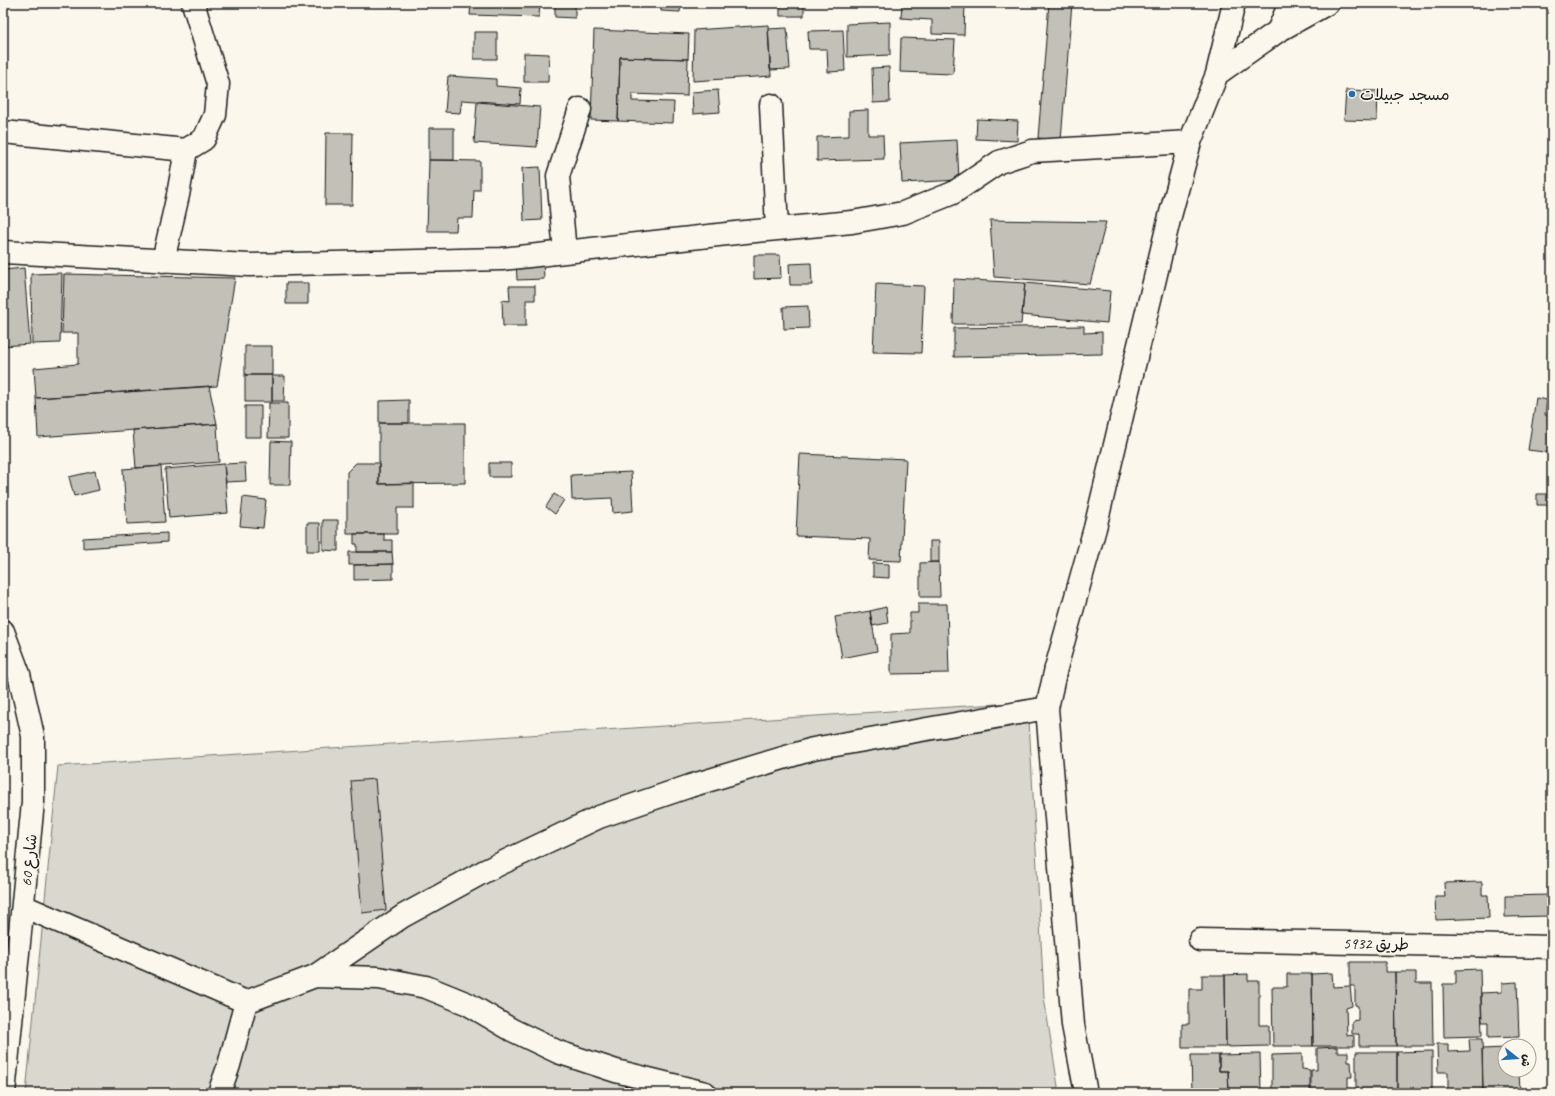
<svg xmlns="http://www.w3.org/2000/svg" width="1555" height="1096" font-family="Caveat,'Playpen Sans Arabic',sans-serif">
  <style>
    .green { fill: #dad7ce; stroke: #7b7a75 }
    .building { fill: #c3c0b8; stroke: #1c1c1c }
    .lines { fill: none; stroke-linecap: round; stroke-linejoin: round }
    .minor-casing { stroke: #1c1c1c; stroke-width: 25 }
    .minor { stroke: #fbf7ec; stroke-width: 22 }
    .poi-dot { fill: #1f6fb2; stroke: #fbf7ec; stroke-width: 1.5 }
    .labels { text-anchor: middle; stroke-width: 3; stroke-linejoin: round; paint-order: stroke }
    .poi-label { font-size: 16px; fill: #1c1c1c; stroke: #fbf7ec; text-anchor: start }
    .street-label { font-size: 16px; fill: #1c1c1c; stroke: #fbf7ec }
  </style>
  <rect width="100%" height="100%" fill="#fbf7ec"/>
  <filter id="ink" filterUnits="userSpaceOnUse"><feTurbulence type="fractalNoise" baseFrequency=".025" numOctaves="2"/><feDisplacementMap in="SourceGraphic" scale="8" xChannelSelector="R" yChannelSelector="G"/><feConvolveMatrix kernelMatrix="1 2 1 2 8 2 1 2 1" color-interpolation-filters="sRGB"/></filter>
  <g filter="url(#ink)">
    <path class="green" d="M 1028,702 L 1044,997 L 1059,1093 L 26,1093 L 58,766 Z"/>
    <path class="building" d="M 471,3 L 540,3 L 539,17 L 470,15 Z
      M 555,3 L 575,3 L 575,18 L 555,17 Z
      M 662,3 L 681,3 L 680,12 L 661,11 Z
      M 780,3 L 804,3 L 804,16 L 780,16 Z
      M 902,3 L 965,3 L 964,35 L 932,34 L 932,20 L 901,18 Z
      M 1049,3 L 1072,3 L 1061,140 L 1038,138 Z
      M 890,22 L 890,55 L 847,57 L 847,24 Z
      M 768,25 L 771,76 L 693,81 L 694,30 Z
      M 787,28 L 790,69 L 770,70 L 768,29 Z
      M 594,30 L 689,34 L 688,59 L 620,57 L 618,121 L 591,120 Z
      M 843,30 L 845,71 L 828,72 L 827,49 L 809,49 L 808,31 Z
      M 474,32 L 497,32 L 497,59 L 474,59 Z
      M 901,38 L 955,40 L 953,74 L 900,72 Z
      M 524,53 L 549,54 L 548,82 L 524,82 Z
      M 620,57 L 688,59 L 687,96 L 632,94 L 632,101 L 674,102 L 673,123 L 618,121 Z
      M 889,67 L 890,102 L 873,103 L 872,68 Z
      M 448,76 L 496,79 L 496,86 L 521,88 L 520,104 L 462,100 L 460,113 L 445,112 Z
      M 718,90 L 720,112 L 693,114 L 692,92 Z
      M 1346,90 L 1378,91 L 1377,121 L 1344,120 Z
      M 477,102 L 540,107 L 537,147 L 474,143 Z
      M 868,110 L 868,135 L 883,135 L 884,159 L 817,161 L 817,137 L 849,136 L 849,111 Z
      M 977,119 L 1018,121 L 1017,141 L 976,139 Z
      M 429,128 L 454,128 L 454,160 L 429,160 Z
      M 326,133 L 353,133 L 352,205 L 325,205 Z
      M 957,140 L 959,180 L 902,183 L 900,143 Z
      M 429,160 L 480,161 L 480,190 L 474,190 L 473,218 L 457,218 L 456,231 L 427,231 Z
      M 540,167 L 542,220 L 524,221 L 522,168 Z
      M 990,220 L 1106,222 L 1090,284 L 994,277 Z
      M 754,255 L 780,255 L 781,278 L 754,279 Z
      M 543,260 L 544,279 L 517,280 L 516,261 Z
      M 811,263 L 812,285 L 790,285 L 789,264 Z
      M 24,268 L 30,344 L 3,346 L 3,270 Z
      M 62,273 L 60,343 L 32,344 L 31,274 Z
      M 64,274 L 235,278 L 217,386 L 36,398 L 34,368 L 78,364 L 78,333 L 62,333 Z
      M 954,279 L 1025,283 L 1021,324 L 953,324 Z
      M 286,283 L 308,283 L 308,304 L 286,304 Z
      M 1025,283 L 1110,291 L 1107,323 L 1022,315 Z
      M 876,284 L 924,286 L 921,353 L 873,352 Z
      M 509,286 L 535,286 L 535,300 L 526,300 L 526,326 L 503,326 L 502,300 L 510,301 Z
      M 808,306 L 809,328 L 784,329 L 783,307 Z
      M 1084,326 L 1084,333 L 1102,332 L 1102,354 L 954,357 L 954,328 Z
      M 245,346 L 272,346 L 272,375 L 245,375 Z
      M 245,375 L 272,375 L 272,402 L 245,402 Z
      M 272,376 L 285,376 L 284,401 L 272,401 Z
      M 209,386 L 217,424 L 38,437 L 36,398 Z
      M 1536,398 L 1547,400 L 1545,415 L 1552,416 L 1552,453 L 1528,450 Z
      M 409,400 L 409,423 L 379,423 L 379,401 Z
      M 269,403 L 288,403 L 288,438 L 268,438 Z
      M 245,406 L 261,406 L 261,437 L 245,437 Z
      M 379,423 L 465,423 L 465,483 L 379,484 Z
      M 217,424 L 219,462 L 136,468 L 133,430 Z
      M 271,441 L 291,442 L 290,485 L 270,485 Z
      M 800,454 L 906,459 L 901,561 L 869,560 L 870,539 L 796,536 Z
      M 245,463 L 246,481 L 226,482 L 224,464 Z
      M 356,463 L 379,463 L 379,484 L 414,483 L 414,508 L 397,508 L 397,534 L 347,534 L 347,472 Z
      M 489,463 L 511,463 L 511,477 L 489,477 Z
      M 224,464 L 228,513 L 169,518 L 165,469 Z
      M 161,466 L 165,522 L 127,524 L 123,469 Z
      M 95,471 L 99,490 L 74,496 L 69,477 Z
      M 631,472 L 633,511 L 613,513 L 612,498 L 572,500 L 571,475 Z
      M 554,494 L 564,500 L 555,514 L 546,507 Z
      M 1537,494 L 1552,494 L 1552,505 L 1537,505 Z
      M 243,497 L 266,500 L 263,528 L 240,526 Z
      M 323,520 L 338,520 L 338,551 L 323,550 Z
      M 307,523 L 320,523 L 320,551 L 307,551 Z
      M 167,533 L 167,542 L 83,548 L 83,538 Z
      M 354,534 L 384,534 L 384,540 L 392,540 L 392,552 L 357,552 L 357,544 L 354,544 Z
      M 930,541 L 939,541 L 939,562 L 930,562 Z
      M 349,552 L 392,552 L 393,564 L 349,565 Z
      M 939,562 L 940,597 L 920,597 L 920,563 Z
      M 873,563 L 889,564 L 889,578 L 873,577 Z
      M 393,564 L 393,579 L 354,580 L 354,565 Z
      M 918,604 L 947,604 L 949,673 L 891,674 L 891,634 L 910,633 L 910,613 L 918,613 Z
      M 886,607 L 888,623 L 872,626 L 870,611 Z
      M 870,611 L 877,651 L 842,658 L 835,617 Z
      M 375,779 L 386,910 L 362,913 L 351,781 Z
      M 1482,882 L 1482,895 L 1488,895 L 1489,918 L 1436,920 L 1435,897 L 1445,897 L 1444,883 Z
      M 1551,895 L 1551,916 L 1505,917 L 1505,896 Z
      M 1350,962 L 1385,962 L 1385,972 L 1395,972 L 1396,1046 L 1359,1046 L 1359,1034 L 1352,1034 L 1352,1021 L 1358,1020 L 1358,1006 L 1355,1005 L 1355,986 L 1350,986 Z
      M 1480,969 L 1482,1036 L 1444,1037 L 1443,984 L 1456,984 L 1456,970 Z
      M 1395,972 L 1416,972 L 1416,983 L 1432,983 L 1433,1046 L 1396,1046 Z
      M 1332,973 L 1333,987 L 1350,986 L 1352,1006 L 1346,1008 L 1347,1035 L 1354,1036 L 1354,1046 L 1313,1046 L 1312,974 Z
      M 1248,974 L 1248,981 L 1259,981 L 1259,1025 L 1269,1025 L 1269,1046 L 1226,1047 L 1225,975 Z
      M 1287,974 L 1312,974 L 1313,1046 L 1273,1046 L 1272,987 L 1287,987 Z
      M 1202,975 L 1225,975 L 1226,1047 L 1182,1047 L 1182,1024 L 1189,1024 L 1189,989 L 1202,989 Z
      M 1517,982 L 1519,1037 L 1488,1038 L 1488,1022 L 1482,1022 L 1481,993 L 1502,992 L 1502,983 Z
      M 1469,1039 L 1482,1039 L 1483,1093 L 1448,1093 L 1448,1072 L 1438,1072 L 1437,1044 L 1448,1044 L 1448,1052 L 1470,1051 Z
      M 1337,1047 L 1337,1052 L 1348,1052 L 1348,1062 L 1351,1062 L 1352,1077 L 1348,1077 L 1348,1093 L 1311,1093 L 1311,1070 L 1317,1070 L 1317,1048 Z
      M 1505,1048 L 1505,1070 L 1519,1070 L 1520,1093 L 1483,1093 L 1482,1049 Z
      M 1432,1051 L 1432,1093 L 1397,1093 L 1397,1052 Z
      M 1356,1052 L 1397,1052 L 1397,1093 L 1356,1093 Z
      M 1260,1054 L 1261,1093 L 1229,1093 L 1228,1071 L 1219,1071 L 1219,1055 Z
      M 1302,1054 L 1302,1069 L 1310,1070 L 1310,1093 L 1272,1093 L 1272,1055 Z
      M 1191,1055 L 1219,1055 L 1219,1071 L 1228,1071 L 1229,1093 L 1192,1093 Z"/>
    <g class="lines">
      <defs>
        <path id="minor" d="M 1278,31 L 1290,3
          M 1217,74 L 1278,31 L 1328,3
          M 771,105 L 777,229
          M 3,132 L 186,150
          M 3,252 L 249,265 L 502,259 L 745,232 L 852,222 L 903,213 L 953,193 L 999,162 L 1032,151 L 1190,142
          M 565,252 L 558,176 L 580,109
          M 163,261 L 178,195 L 186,150 L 204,139 L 215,115 L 218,84 L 193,3
          M 3,631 L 19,674 L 33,736 L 33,802 L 4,1093
          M 23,906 L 246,1002 L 315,976 L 403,916 L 485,871 L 599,817 L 690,786 L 813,749 L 1047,708
          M 1200,940 L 1552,947
          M 315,976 L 379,978 L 426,987 L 468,1004 L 512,1030 L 558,1052 L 616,1071 L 705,1093
          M 219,1093 L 229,1065 L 246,1002
          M 1086,1093 L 1073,1025 L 1047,708 L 1056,668 L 1095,528 L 1169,220 L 1190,142 L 1217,74 L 1234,3"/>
      </defs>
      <use href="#minor" class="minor-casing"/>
      <use href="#minor" class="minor"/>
    </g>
  </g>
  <circle class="poi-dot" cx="1352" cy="94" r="4"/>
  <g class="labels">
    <g class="poi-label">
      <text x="1360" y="100">مسجد جبيلات</text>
    </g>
    <g class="street-label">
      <text transform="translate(28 860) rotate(-84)" y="6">شارع 60</text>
      <text transform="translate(1376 943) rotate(1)" y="6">طريق 5932</text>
    </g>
  </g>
  <rect width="1555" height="1096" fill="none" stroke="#fbf7ec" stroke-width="16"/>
  <rect x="8" y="8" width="1539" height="1080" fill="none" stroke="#1c1c1c" stroke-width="1.5" filter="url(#ink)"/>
  <g transform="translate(1517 1058) rotate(107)"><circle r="19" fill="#fbf7ec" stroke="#a29f99"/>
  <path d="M0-3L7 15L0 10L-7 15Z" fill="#1f6fb2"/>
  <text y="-6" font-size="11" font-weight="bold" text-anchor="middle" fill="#1c1c1c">ش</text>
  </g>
</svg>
